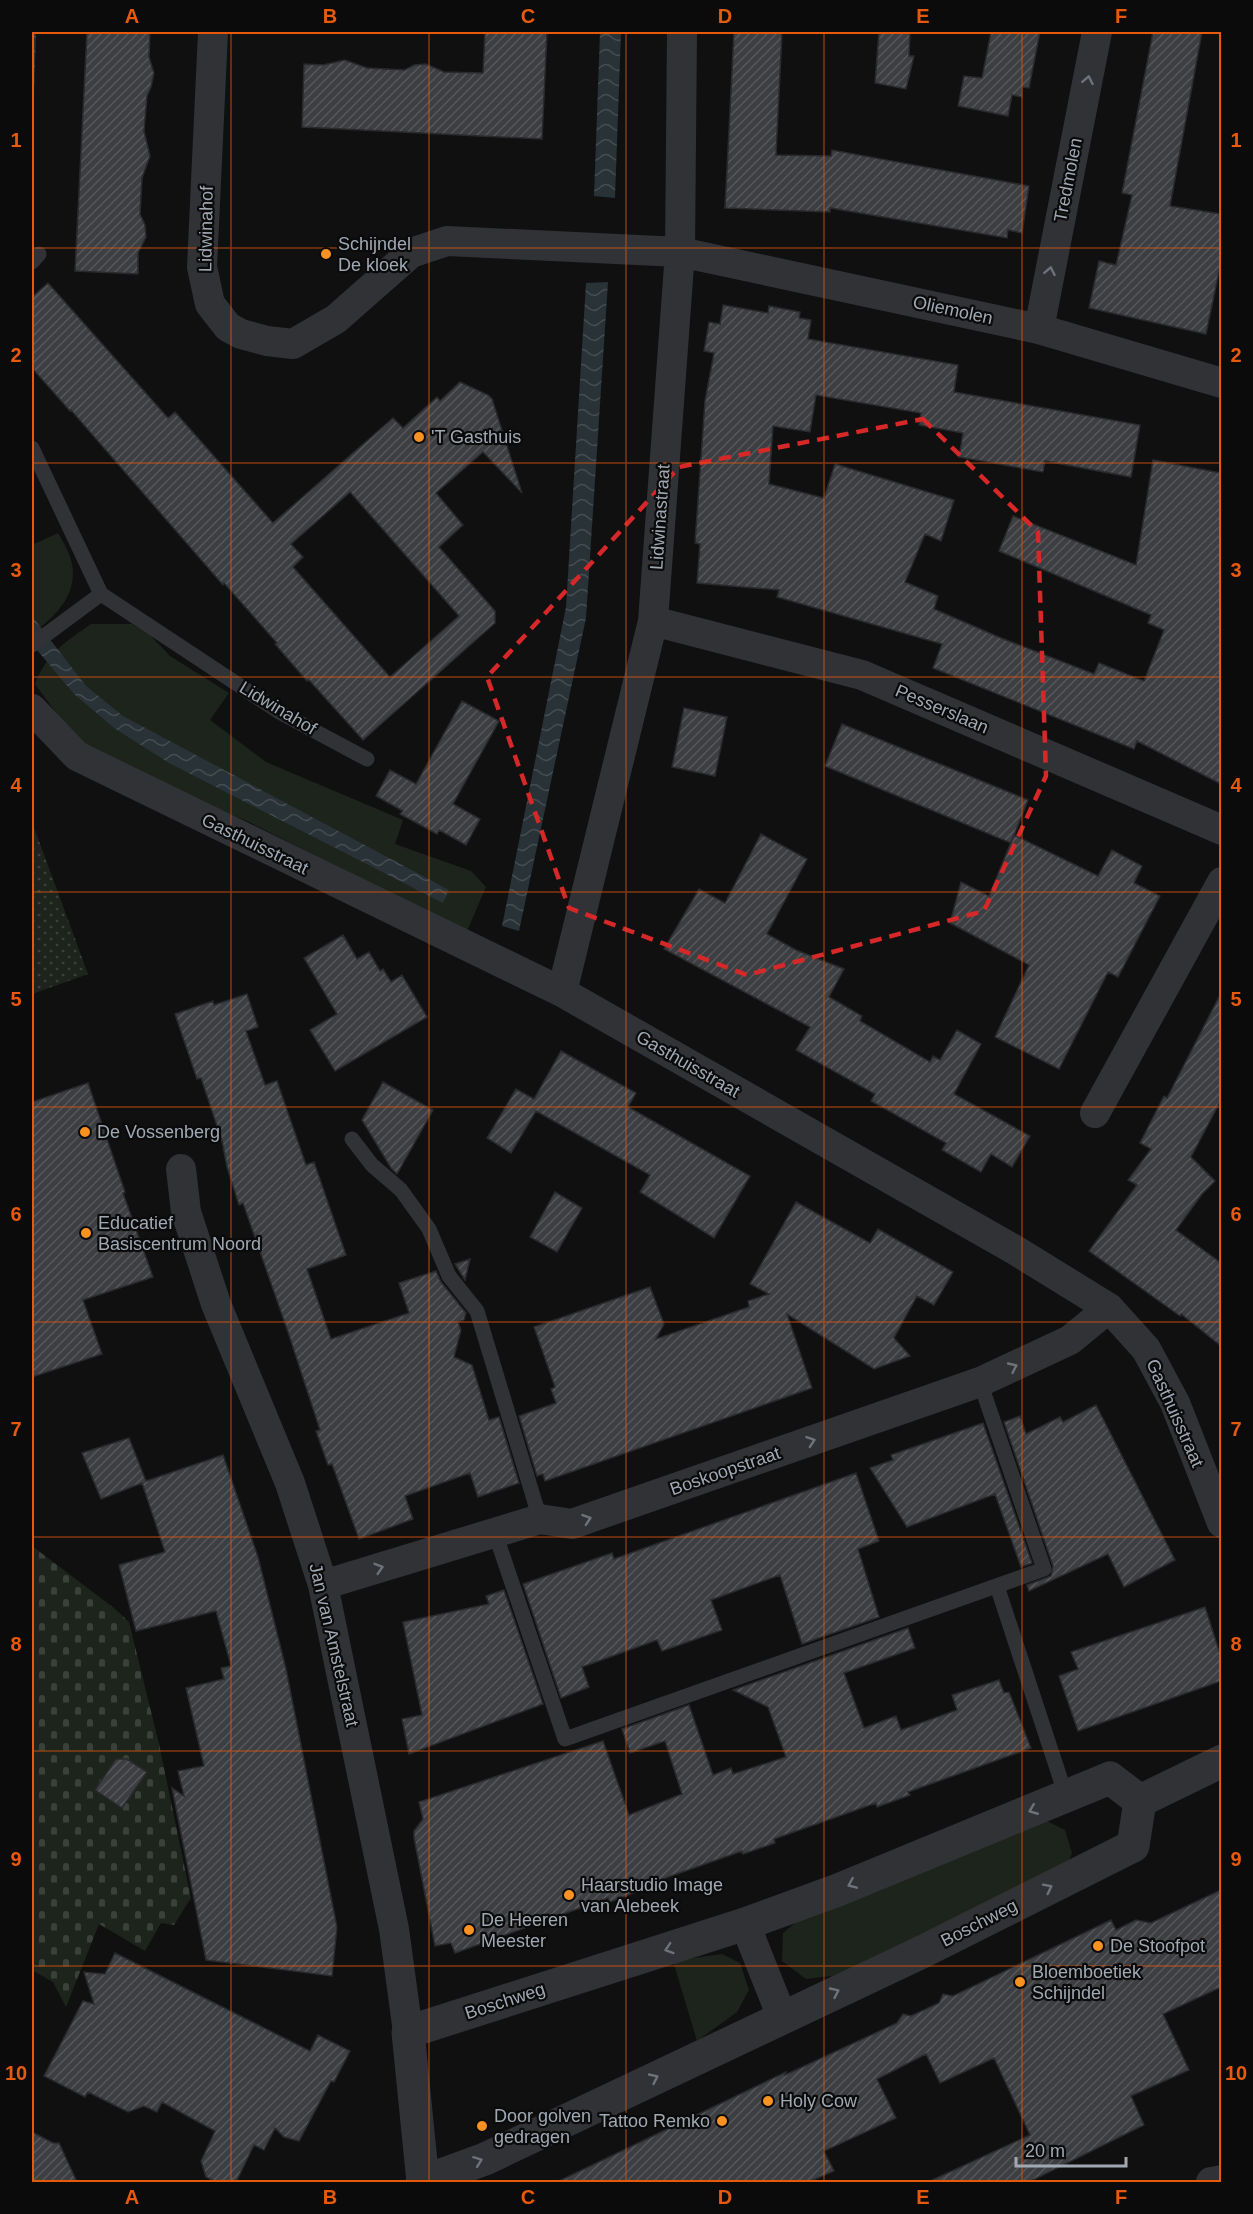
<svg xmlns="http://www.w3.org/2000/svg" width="1253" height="2214" font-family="Arial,sans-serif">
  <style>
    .green { fill: #1c241c }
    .cemetery { fill: url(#cemetery-stones) }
    .park { fill: url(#park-dots) }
    .water { fill: url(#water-waves) }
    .building { fill: url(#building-hatch); stroke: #2a2a2d; stroke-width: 1.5; fill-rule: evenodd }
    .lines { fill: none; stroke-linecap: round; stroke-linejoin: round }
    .service { stroke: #313236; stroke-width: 15 }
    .minor { stroke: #313236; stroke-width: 30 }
    .tertiary { stroke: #313236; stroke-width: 33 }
    .oneway { stroke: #6e737b }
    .marked { fill: none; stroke: #d62828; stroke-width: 4.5; stroke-dasharray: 12 8; stroke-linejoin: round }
    .grid { fill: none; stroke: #e8590c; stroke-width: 1.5; stroke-opacity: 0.55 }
    .poi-dot { fill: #f99220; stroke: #0b0b0c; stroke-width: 2 }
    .labels { text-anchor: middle; stroke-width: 4.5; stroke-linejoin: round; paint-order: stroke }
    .street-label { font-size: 18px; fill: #a0a9b3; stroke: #0b0b0c }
    .poi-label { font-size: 18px; fill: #a0a9b3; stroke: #0b0b0c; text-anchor: start }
    .neatline { fill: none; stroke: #e8590c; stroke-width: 2 }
    .grid-label { font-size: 20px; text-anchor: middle; font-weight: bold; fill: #e8590c }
  </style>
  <defs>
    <pattern id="cemetery-stones" width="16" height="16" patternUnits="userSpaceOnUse" patternTransform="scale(1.5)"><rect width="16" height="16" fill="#1c241c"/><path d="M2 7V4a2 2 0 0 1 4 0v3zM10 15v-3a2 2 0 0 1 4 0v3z" fill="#3a413b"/></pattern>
    <pattern id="park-dots" width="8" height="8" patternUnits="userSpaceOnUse" patternTransform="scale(1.5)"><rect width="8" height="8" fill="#1c241c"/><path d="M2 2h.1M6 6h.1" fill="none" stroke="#3a413b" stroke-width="1.8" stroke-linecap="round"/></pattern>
    <pattern id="water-waves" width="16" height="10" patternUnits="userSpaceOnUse" patternTransform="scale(1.5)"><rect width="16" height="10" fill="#283237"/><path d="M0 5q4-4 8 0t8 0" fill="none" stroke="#444d52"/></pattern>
    <pattern id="building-hatch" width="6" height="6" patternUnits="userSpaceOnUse" patternTransform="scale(1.5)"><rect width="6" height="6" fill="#3c3e41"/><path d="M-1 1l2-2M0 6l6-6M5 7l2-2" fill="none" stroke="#55575a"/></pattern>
  </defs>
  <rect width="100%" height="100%" fill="#101011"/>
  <path class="green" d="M 58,533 C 63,542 70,553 72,564 C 78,595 55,617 32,634 L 32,545 Z
    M 91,624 L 132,624 L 150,635 L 170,656 L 229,693 L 210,720 L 266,762 L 403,820 L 395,844 L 471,871 L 486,887 L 467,931 L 245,820 L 143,781 L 82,748 L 35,684 C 48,652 64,643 91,624 Z
    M 1041,1818 L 1065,1830 L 1072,1853 L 1065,1871 L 848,1974 L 806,1979 L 782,1961 L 783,1933 L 814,1907 Z
    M 722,1954 L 740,1963 L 749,1990 L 737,2012 L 697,2041 L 673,1961 Z"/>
  <path class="cemetery" d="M 32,1546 L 114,1608 L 129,1622 L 159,1744 L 191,1898 L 174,1925 L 161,1923 L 145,1951 L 99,1924 L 66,2007 L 53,1982 L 32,1970 Z"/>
  <path class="park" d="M 32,822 L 88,974 L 32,994 Z"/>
  <path class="water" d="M 32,32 L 36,32 L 32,159 Z
    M 600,32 L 621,32 L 615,198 L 594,196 Z
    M 608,282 L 586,618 L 519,931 L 502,926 L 566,607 L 586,283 Z
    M 32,616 L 86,686 L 123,716 L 449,890 L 443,903 L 169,763 L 114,728 L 74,694 L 32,644 Z"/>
  <path class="building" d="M 87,32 L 150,32 L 149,57 L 154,73 L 151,87 L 147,96 L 144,131 L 150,156 L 142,178 L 140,214 L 145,225 L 146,237 L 138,253 L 138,274 L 75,271 Z
    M 485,32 L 547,32 L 542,139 L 302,127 L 304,64 L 323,65 L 345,60 L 367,68 L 405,70 L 414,65 L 426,64 L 444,72 L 483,73 Z
    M 734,32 L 782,32 L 776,155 L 831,156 L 832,150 L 1029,186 L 1022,233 L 1008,230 L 1007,238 L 830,208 L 830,212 L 725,208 Z
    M 879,32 L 910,33 L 909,56 L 914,56 L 906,89 L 875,83 Z
    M 991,32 L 1040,32 L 1029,88 L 1022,87 L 1022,97 L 1012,95 L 1008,116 L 958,106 L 964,76 L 982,78 Z
    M 1153,32 L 1202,32 L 1170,206 L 1221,214 L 1221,262 L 1206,334 L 1089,308 L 1099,261 L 1116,265 L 1132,195 L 1122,193 Z
    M 48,283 L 168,418 L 175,412 L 273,523 L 393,418 L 403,428 L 437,397 L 440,401 L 460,382 L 488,395 L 492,399 L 522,493 L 483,452 L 436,493 L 463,525 L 439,547 L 495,611 L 495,623 L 363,740 L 309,680 L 307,681 L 275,644 L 277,643 L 224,583 L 223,585 L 71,410 L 70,411 L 32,368 L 32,297 ZM 350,492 L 459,616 L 390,677 L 293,567 L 303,557 L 291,544 Z
    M 723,305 L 768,313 L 769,306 L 800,312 L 799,318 L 811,320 L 808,339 L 958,365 L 954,392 L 1140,425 L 1131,477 L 1045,461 L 1043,472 L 959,457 L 963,433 L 919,425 L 921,413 L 816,395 L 810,432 L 773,426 L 769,484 L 824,498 L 835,464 L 954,500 L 941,541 L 925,534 L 905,582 L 938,596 L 934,609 L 1001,638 L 1094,674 L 1099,663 L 1144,681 L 1164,630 L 1148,623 L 1151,615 L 999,551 L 1013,516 L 1136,565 L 1153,460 L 1221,473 L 1221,784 L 1137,741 L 1134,749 L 933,668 L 942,644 L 777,597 L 779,590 L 697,583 L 700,544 L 695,543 L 705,401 L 714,353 L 704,351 L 709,322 L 720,324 Z
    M 462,701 L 499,721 L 453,804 L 480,819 L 466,845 L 439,830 L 437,834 L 400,814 L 403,811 L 376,796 L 390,770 L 416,784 Z
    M 684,708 L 727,717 L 715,776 L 672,767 Z
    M 842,724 L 1028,800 L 1011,843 L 825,766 Z
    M 761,834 L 807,859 L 767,934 L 796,950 L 844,969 L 829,997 L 862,1016 L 860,1021 L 930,1062 L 933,1056 L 940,1060 L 957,1030 L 981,1044 L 954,1094 L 1030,1136 L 1012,1167 L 991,1154 L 981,1172 L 942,1150 L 946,1143 L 871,1101 L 875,1094 L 796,1050 L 810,1027 L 664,949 L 699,889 L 725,903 Z
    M 1014,835 L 1098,876 L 1112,850 L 1142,866 L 1134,883 L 1160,896 L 1118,977 L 1108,972 L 1059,1069 L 995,1037 L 1029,965 L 950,923 L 961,882 L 989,896 Z
    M 343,935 L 357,959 L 369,952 L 380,971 L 383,969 L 391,982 L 402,975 L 427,1017 L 335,1071 L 310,1030 L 337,1014 L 304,958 Z
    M 1221,993 L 1221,1100 L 1191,1157 L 1215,1181 L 1202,1194 L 1176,1230 L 1221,1263 L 1221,1346 L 1181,1314 L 1180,1316 L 1089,1251 L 1137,1185 L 1128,1180 L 1151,1149 L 1140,1143 L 1164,1096 L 1167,1098 Z
    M 247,994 L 258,1027 L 246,1031 L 265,1085 L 277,1081 L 306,1165 L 314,1162 L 346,1255 L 307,1269 L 331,1339 L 409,1313 L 399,1283 L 436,1271 L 441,1282 L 466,1313 L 464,1320 L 458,1322 L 461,1330 L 454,1357 L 472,1365 L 489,1420 L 499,1417 L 519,1483 L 478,1497 L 470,1473 L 405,1496 L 413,1519 L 359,1539 L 332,1464 L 328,1465 L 316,1431 L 320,1430 L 288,1332 L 243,1203 L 239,1205 L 227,1167 L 222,1141 L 201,1078 L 197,1079 L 175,1014 L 213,1001 L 214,1005 Z
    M 561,1051 L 636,1093 L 628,1107 L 750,1176 L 714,1238 L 640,1192 L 650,1175 L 536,1111 L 511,1153 L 487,1138 L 516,1089 L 534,1099 Z
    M 383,1082 L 433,1110 L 397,1174 L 391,1168 L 362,1120 Z
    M 88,1083 L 125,1192 L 123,1193 L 153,1277 L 83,1300 L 102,1354 L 32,1377 L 32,1102 Z
    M 555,1192 L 582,1208 L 557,1252 L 530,1237 Z
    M 796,1202 L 870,1243 L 878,1229 L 953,1272 L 934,1305 L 917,1296 L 894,1338 L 910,1356 L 874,1369 L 787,1314 L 812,1388 L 545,1481 L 543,1474 L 537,1476 L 519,1416 L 556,1403 L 551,1389 L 555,1387 L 534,1327 L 650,1287 L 664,1324 L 656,1339 L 749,1307 L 748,1301 L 769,1294 L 750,1284 Z
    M 470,1259 L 465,1280 L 455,1264 Z
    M 1096,1405 L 1175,1560 L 1124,1587 L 1108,1554 L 1029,1591 L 1027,1585 L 1051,1576 L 1053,1566 L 1004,1422 L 1020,1416 L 1026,1434 L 1060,1417 L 1063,1422 Z
    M 983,1423 L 1032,1563 L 1021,1567 L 995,1494 L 907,1527 L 870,1468 L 893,1460 L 891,1455 Z
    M 129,1438 L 146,1481 L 223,1455 L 258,1557 L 286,1669 L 337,1927 L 332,1976 L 206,1960 L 172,1788 L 184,1796 L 178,1771 L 204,1766 L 186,1688 L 224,1679 L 221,1668 L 231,1666 L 216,1611 L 136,1631 L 119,1565 L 165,1552 L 142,1483 L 101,1499 L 82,1453 Z
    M 856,1473 L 879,1541 L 858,1549 L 879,1617 L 802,1644 L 780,1575 L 711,1600 L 722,1630 L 662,1651 L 657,1640 L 582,1667 L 589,1687 L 561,1698 L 523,1584 L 612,1553 L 614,1559 Z
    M 504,1590 L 543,1704 L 409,1754 L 402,1719 L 422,1715 L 403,1622 L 489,1604 L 486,1596 Z
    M 1205,1607 L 1221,1657 L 1221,1681 L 1078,1731 L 1059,1676 L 1078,1669 L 1071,1652 Z
    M 908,1628 L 915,1648 L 844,1673 L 864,1728 L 896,1716 L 901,1730 L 957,1710 L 952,1695 L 999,1680 L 1004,1693 L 1009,1692 L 1031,1748 L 908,1792 L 910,1795 L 877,1807 L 876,1803 L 774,1839 L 775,1843 L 743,1854 L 742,1851 L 640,1887 L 641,1890 L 610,1902 L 608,1898 L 455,1953 L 451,1943 L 435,1946 L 414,1838 L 414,1831 L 423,1819 L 419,1802 L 603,1741 L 629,1815 L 682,1794 L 665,1741 L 630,1753 L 622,1729 L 689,1705 L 713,1775 L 731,1768 L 733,1774 L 786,1757 L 768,1707 L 733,1690 Z
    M 116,1759 L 127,1759 L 147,1772 L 122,1808 L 95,1790 Z
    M 1221,1890 L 1221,1987 L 1163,2014 L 1189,2070 L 1131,2096 L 1144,2125 L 1029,2182 L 928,2182 L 1030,2135 L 994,2058 L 940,2083 L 926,2054 L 877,2079 L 896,2118 L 824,2151 L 834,2171 L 809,2182 L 557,2182 L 786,2072 L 785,2075 L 897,2023 L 903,2014 L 911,2016 L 939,2003 L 943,1994 L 953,1996 L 1111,1920 L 1116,1930 L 1136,1920 L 1151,1923 Z
    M 115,1953 L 310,2051 L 318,2035 L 350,2051 L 334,2082 L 331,2081 L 299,2141 L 284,2137 L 275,2128 L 264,2150 L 254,2145 L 237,2180 L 228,2182 L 216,2182 L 206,2177 L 201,2161 L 215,2131 L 162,2102 L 157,2112 L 144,2106 L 128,2112 L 88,2092 L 85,2097 L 44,2076 L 83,2001 L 94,2004 L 84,1972 L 105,1974 Z
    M 32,2132 L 53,2143 L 59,2143 L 77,2182 L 32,2182 Z"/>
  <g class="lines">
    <path class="service" d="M 32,262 L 39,254
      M 32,448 L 101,594 L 281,713 L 367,759
      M 32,645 L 101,594
      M 352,1139 L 372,1165 L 401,1190 L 429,1229 L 449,1276 L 477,1311 L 540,1519
      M 495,1533 L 565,1739 L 1044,1569 L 980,1382
      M 997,1586 L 1066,1796"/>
    <path class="minor" d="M 213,32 L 202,267 L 210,304 L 228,327 L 241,334 L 267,341 L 293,344 L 336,319 L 411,253 L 447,241 L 680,252 L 1039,329 L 1222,383
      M 1039,329 L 1097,32
      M 653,621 L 862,675 L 1222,830
      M 32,709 L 77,756 L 562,992 L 1015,1250 L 1109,1308 L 1146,1349 L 1175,1403 L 1222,1523
      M 562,992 L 653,621 L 680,252 L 682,32
      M 1095,1113 L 1222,882
      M 181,1169 L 186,1212 L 216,1304 L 290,1483 L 323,1585 L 394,1929 L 408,2032
      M 323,1585 L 540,1519 L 572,1524 L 980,1382 L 1070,1340 L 1109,1308
      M 745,1924 L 782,2017
      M 1211,2182 L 1222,2180"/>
    <path class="tertiary" d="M 1140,1801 L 1222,1761
      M 422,2182 L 485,2159 L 924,1951 L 1133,1846 L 1140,1801
      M 423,2182 L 408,2032 L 745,1924 L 838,1890 L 1110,1778 L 1140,1801"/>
  </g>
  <defs><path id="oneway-chevron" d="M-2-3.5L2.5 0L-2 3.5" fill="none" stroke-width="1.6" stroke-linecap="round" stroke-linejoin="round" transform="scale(1.5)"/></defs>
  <g class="oneway">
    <use href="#oneway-chevron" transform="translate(1088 80) rotate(-79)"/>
    <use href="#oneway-chevron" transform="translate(1050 271) rotate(-79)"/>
    <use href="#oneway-chevron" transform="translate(1013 1367) rotate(-25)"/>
    <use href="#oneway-chevron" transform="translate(811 1441) rotate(-19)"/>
    <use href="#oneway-chevron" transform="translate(587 1519) rotate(-19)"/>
    <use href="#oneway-chevron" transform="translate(379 1568) rotate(-17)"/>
    <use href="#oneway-chevron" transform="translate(1033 1810) rotate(158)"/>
    <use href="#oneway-chevron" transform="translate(852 1884) rotate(157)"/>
    <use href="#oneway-chevron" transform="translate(1048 1888) rotate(-27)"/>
    <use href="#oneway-chevron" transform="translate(669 1949) rotate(162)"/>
    <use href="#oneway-chevron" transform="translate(835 1992) rotate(-25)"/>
    <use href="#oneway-chevron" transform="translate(654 2078) rotate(-25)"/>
    <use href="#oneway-chevron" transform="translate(478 2161) rotate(-21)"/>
  </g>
  <path class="marked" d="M 923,419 L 1038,532 L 1046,776 L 984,911 L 747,975 L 569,908 L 487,677 L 679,467 Z"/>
  <path class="grid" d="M 231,32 L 231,2182M 429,32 L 429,2182M 626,32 L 626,2182M 824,32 L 824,2182M 1022,32 L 1022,2182M 32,248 L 1222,248M 32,463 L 1222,463M 32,677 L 1222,677M 32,892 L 1222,892M 32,1107 L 1222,1107M 32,1322 L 1222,1322M 32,1537 L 1222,1537M 32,1751 L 1222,1751M 32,1966 L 1222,1966"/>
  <g class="poi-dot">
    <circle cx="326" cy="254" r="6"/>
    <circle cx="419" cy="437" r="6"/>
    <circle cx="85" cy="1132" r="6"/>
    <circle cx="86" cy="1233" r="6"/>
    <circle cx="569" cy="1895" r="6"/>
    <circle cx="469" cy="1930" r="6"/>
    <circle cx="1098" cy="1946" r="6"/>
    <circle cx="1020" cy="1982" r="6"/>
    <circle cx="768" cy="2101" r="6"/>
    <circle cx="722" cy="2121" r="6"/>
    <circle cx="482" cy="2126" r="6"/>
  </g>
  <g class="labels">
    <g class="street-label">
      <text transform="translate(1068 180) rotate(-79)" y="6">Tredmolen</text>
      <text transform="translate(206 229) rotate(-89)" y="6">Lidwinahof</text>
      <text transform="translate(953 310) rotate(12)" y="6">Oliemolen</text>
      <text transform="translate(660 517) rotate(-86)" y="6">Lidwinastraat</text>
      <text transform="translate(278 708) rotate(31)" y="6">Lidwinahof</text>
      <text transform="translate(942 709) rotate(23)" y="6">Pesserslaan</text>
      <text transform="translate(255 844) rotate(26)" y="6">Gasthuisstraat</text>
      <text transform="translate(688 1064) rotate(30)" y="6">Gasthuisstraat</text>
      <text transform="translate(1175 1413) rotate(66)" y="6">Gasthuisstraat</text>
      <text transform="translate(725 1471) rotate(-19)" y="6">Boskoopstraat</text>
      <text transform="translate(334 1645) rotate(77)" y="6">Jan van Amstelstraat</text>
      <text transform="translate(979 1923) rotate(-27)" y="6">Boschweg</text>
      <text transform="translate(505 2001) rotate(-18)" y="6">Boschweg</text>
    </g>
    <g class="poi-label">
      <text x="338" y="250">Schijndel<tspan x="338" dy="21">De kloek</tspan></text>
      <text x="431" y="443">'T Gasthuis</text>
      <text x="97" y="1138">De Vossenberg</text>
      <text x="98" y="1229">Educatief<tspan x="98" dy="21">Basiscentrum Noord</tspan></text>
      <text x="581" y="1891">Haarstudio Image<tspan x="581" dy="21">van Alebeek</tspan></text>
      <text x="481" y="1926">De Heeren<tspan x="481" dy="21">Meester</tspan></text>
      <text x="1110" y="1952">De Stoofpot</text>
      <text x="1032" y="1978">Bloemboetiek<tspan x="1032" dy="21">Schijndel</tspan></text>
      <text x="780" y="2107">Holy Cow</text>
      <text x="494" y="2122">Door golven<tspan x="494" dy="21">gedragen</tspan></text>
      <text x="710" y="2127" text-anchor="end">Tattoo Remko</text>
    </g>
  </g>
  <rect width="1253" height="2214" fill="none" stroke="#0b0b0c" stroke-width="66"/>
  <path d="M1016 2157v9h110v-9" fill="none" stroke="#a0a9b3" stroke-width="3"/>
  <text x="1025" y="2157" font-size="18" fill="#a0a9b3" stroke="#0b0b0c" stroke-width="4.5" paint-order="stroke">20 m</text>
  <rect x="33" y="33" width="1187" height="2148" class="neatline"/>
  <g class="grid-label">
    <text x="132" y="23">A</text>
    <text x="330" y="23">B</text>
    <text x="528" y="23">C</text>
    <text x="725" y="23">D</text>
    <text x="923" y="23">E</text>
    <text x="1121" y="23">F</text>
    <text x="16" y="147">1</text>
    <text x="1236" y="147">1</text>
    <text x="16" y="362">2</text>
    <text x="1236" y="362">2</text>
    <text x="16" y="577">3</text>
    <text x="1236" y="577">3</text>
    <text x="16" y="792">4</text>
    <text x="1236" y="792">4</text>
    <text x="16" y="1006">5</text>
    <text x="1236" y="1006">5</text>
    <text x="16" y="1221">6</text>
    <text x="1236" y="1221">6</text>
    <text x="16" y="1436">7</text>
    <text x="1236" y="1436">7</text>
    <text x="16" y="1651">8</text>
    <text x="1236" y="1651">8</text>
    <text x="16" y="1866">9</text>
    <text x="1236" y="1866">9</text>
    <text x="16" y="2080">10</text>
    <text x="1236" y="2080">10</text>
    <text x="132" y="2204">A</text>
    <text x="330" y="2204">B</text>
    <text x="528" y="2204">C</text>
    <text x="725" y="2204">D</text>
    <text x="923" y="2204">E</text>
    <text x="1121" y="2204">F</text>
  </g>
</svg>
